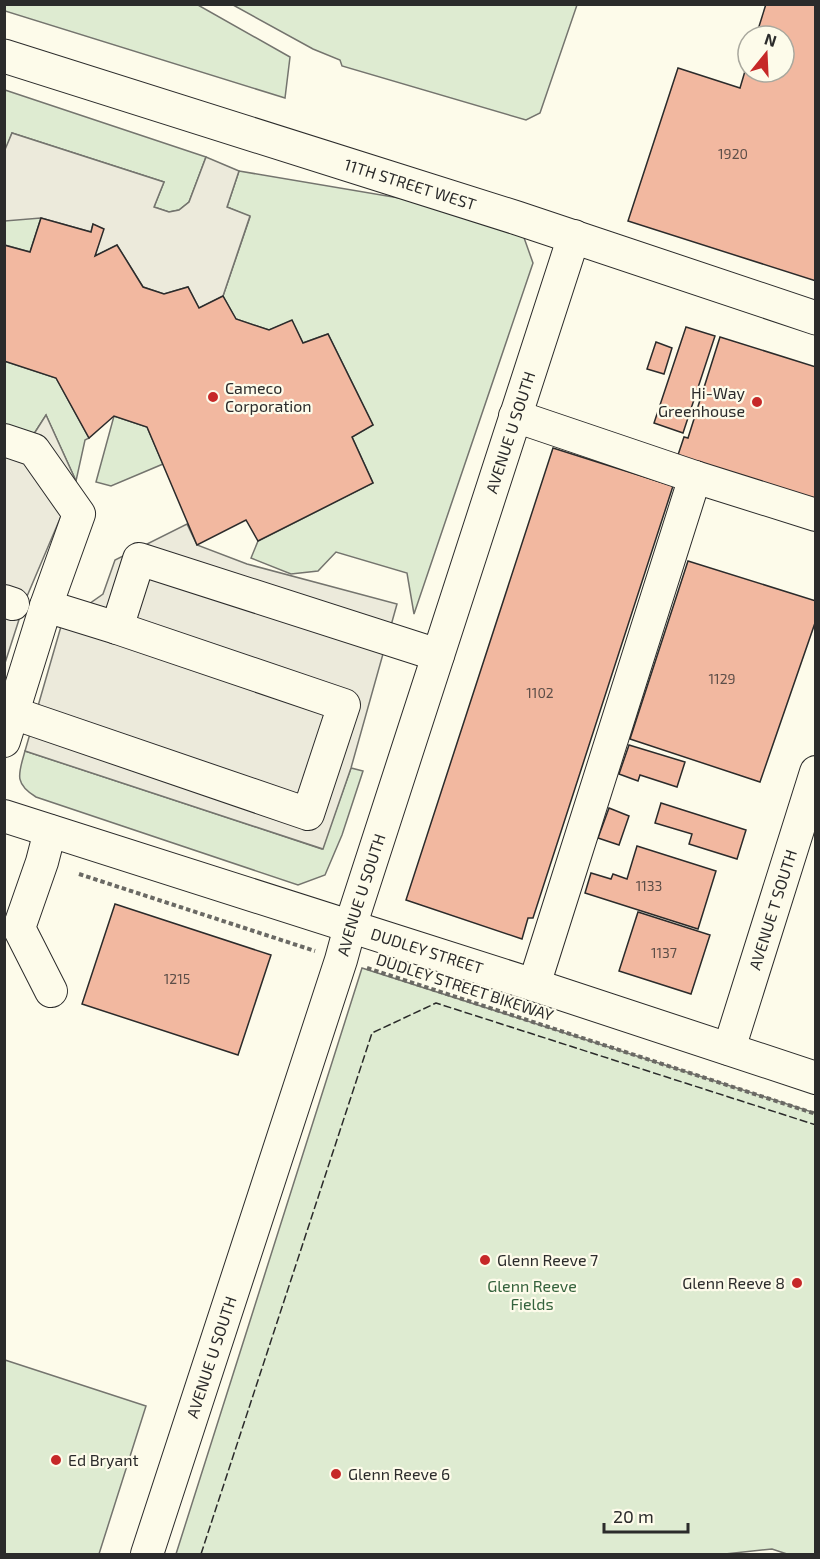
<svg xmlns="http://www.w3.org/2000/svg" width="820" height="1559" font-family="'Exo 2',sans-serif">
  <style>
    .green { fill: #deebd1; stroke: #74746e; stroke-width: 1.5 }
    .parking { fill: #eceadb; stroke: #74746e; stroke-width: 1.5 }
    .building { fill: #f2b8a0; stroke: #2b2b2b; stroke-width: 1.5 }
    .lines { fill: none; stroke-linecap: round; stroke-linejoin: round }
    .minor-casing { stroke: #2b2b2b; stroke-width: 34 }
    .major-casing { stroke: #2b2b2b; stroke-width: 35 }
    .path { stroke: #6a6964; stroke-width: 4; stroke-dasharray: 4.5 3; stroke-linecap: butt }
    .minor { stroke: #fdfbea; stroke-width: 32 }
    .major { stroke: #fdfbea; stroke-width: 33 }
    .fence { stroke: #2b2b2b; stroke-width: 1.5; stroke-dasharray: 8 3; stroke-linecap: butt }
    .poi-dot { fill: #c62828; stroke: #fdfbea; stroke-width: 2 }
    .labels { text-anchor: middle; stroke-width: 4.5; stroke-linejoin: round; paint-order: stroke }
    .number-label { font-size: 14px; fill: #5d4e48 }
    .street-label { font-size: 16px; fill: #2b2b2b; stroke: #fdfbea }
    .poi-label { font-size: 16px; fill: #2b2b2b; stroke: #fdfbea; text-anchor: start }
    .park-label { font-size: 16px; fill: #34623c; stroke: #fdfbea }
  </style>
  <rect width="100%" height="100%" fill="#fdfbea"/>
  <path class="green" d="M 4,5 L 198,5 L 290,57 L 285,98 L 5,11 Z
    M 233,5 L 577,4 L 577,5 L 540,113 L 526,120 L 342,66 L 340,60 L 313,49 Z
    M 5,90 L 206,157 L 189,202 L 179,210 L 169,212 L 154,207 L 164,182 L 12,133 L 5,152 Z
    M 239,171 L 517,218 L 533,263 L 414,614 L 407,573 L 336,552 L 318,571 L 291,574 L 251,558 L 258,541 L 373,483 L 352,437 L 373,425 L 328,334 L 303,343 L 292,321 L 269,330 L 236,319 L 223,296 L 250,217 L 227,207 Z
    M 4,213 L 41,218 L 30,252 L 5,245 Z
    M 4,361 L 56,378 L 89,438 L 85,440 L 76,481 L 46,415 L 32,437 L 5,426 Z
    M 114,416 L 147,427 L 163,464 L 111,486 L 96,482 Z
    M 25,751 L 322,849 L 351,768 L 363,771 L 342,835 L 325,875 L 298,885 L 36,797 C 13,783 19,773 25,751 Z
    M 362,968 L 815,1113 L 815,1554 L 787,1554 L 772,1549 L 725,1554 L 176,1554 Z
    M 5,1360 L 146,1406 L 99,1554 L 5,1554 Z"/>
  <path class="parking" d="M 12,133 L 164,182 L 154,207 L 169,212 L 179,210 L 189,202 L 206,157 L 239,171 L 227,207 L 250,216 L 223,296 L 199,308 L 188,287 L 164,294 L 143,287 L 117,245 L 95,256 L 103,229 L 93,224 L 91,232 L 41,218 L 5,221 L 4,152 Z
    M 46,415 L 76,481 L 25,601 L 5,663 L 5,426 L 32,437 Z
    M 187,524 L 197,545 L 247,564 L 397,604 L 351,768 L 323,849 L 25,751 L 62,623 L 103,594 L 115,560 Z"/>
  <path class="building" d="M 766,4 L 816,4 L 816,281 L 628,221 L 678,68 L 740,88 L 748,61 L 748,72 L 784,72 L 784,36 L 756,36 Z
    M 41,218 L 91,232 L 93,224 L 104,229 L 95,256 L 117,245 L 143,287 L 164,294 L 188,287 L 199,308 L 223,296 L 236,319 L 269,330 L 292,320 L 303,343 L 328,334 L 373,425 L 352,437 L 373,483 L 258,541 L 246,520 L 197,545 L 147,427 L 114,416 L 89,438 L 56,378 L 4,361 L 4,245 L 30,252 Z
    M 686,327 L 715,336 L 683,433 L 654,423 Z
    M 720,337 L 816,367 L 816,507 L 676,461 L 684,437 L 688,438 Z
    M 656,342 L 672,348 L 664,374 L 647,369 Z
    M 553,448 L 673,486 L 533,918 L 528,918 L 522,939 L 406,900 Z
    M 688,561 L 816,601 L 816,620 L 760,782 L 630,739 Z
    M 629,745 L 685,762 L 677,787 L 640,775 L 638,781 L 619,774 Z
    M 661,803 L 746,830 L 737,859 L 689,844 L 692,834 L 655,823 Z
    M 609,808 L 629,816 L 619,845 L 598,838 Z
    M 637,846 L 716,871 L 698,929 L 585,893 L 591,873 L 611,879 L 613,874 L 627,879 Z
    M 115,904 L 271,955 L 238,1055 L 82,1004 Z
    M 638,912 L 710,935 L 691,994 L 619,971 Z"/>
  <g class="lines">
    <defs>
      <g id="minor">
        <path d="M 515,416 L 695,477 L 816,515"/>
        <path d="M 4,440 L 34,450 L 79,514 L 46,606"/>
        <path d="M 4,601 L 13,604"/>
        <path d="M 117,628 L 139,559 L 438,655"/>
        <path d="M 4,741 L 46,606 L 117,628 L 344,705 L 308,814 L 13,713"/>
        <path id="s1" d="M 4,816 L 534,985 L 816,1078"/>
        <path d="M 50,831 L 42,862 L 19,928 L 51,991"/>
        <path d="M 534,985 L 695,477"/>
        <path id="s2" d="M 729,1049 L 816,772"/>
        <path id="s3" d="M 147,1554 L 341,960 L 350,927 L 574,236"/>
      </g>
      <g id="major">
        <path id="s4" d="M 4,56 L 517,218 L 816,318"/>
      </g>
    </defs>
    <use href="#minor" class="minor-casing"/>
    <use href="#major" class="major-casing"/>
    <path class="path" d="M 79,874 L 315,951
      M 367,968 L 816,1114"/>
    <use href="#minor" class="minor"/>
    <use href="#major" class="major"/>
    <path class="fence" d="M 201,1554 L 372,1033 L 436,1003 L 816,1125"/>
  </g>
  <g class="poi-dot">
    <circle cx="213" cy="397" r="6"/>
    <circle cx="757" cy="402" r="6"/>
    <circle cx="485" cy="1260" r="6"/>
    <circle cx="797" cy="1283" r="6"/>
    <circle cx="56" cy="1460" r="6"/>
    <circle cx="336" cy="1474" r="6"/>
  </g>
  <g class="labels">
    <g class="number-label">
      <text x="733" y="159">1920</text>
      <text x="722" y="684">1129</text>
      <text x="540" y="698">1102</text>
      <text x="649" y="891">1133</text>
      <text x="664" y="958">1137</text>
      <text x="177" y="984">1215</text>
    </g>
    <g class="street-label">
      <text dy="6" stroke="none"><textPath href="#s4" startOffset="426">11TH STREET WEST</textPath></text>
      <text dy="6" stroke="none"><textPath href="#s3" startOffset="1179">AVENUE U SOUTH</textPath></text>
      <text dy="6" stroke="none"><textPath href="#s3" startOffset="693">AVENUE U SOUTH</textPath></text>
      <text dy="6" stroke="none"><textPath href="#s2" startOffset="146">AVENUE T SOUTH</textPath></text>
      <text dy="6" stroke="none"><textPath href="#s1" startOffset="444">DUDLEY STREET</textPath></text>
      <text transform="translate(465 987) rotate(18)" y="6">DUDLEY STREET BIKEWAY</text>
      <text dy="6" stroke="none"><textPath href="#s3" startOffset="207">AVENUE U SOUTH</textPath></text>
    </g>
    <g class="poi-label">
      <text x="225" y="394">Cameco<tspan x="225" dy="18">Corporation</tspan></text>
      <text x="745" y="399" text-anchor="end">Hi-Way<tspan x="745" dy="18">Greenhouse</tspan></text>
      <text x="497" y="1266">Glenn Reeve 7</text>
      <text x="785" y="1289" text-anchor="end">Glenn Reeve 8</text>
      <text x="68" y="1466">Ed Bryant</text>
      <text x="348" y="1480">Glenn Reeve 6</text>
    </g>
    <g class="park-label">
      <text x="532" y="1292">Glenn Reeve<tspan x="532" dy="18">Fields</tspan></text>
    </g>
  </g>
  <rect width="820" height="1559" fill="none" stroke="#2b2b2b" stroke-width="12"/>
  <g transform="translate(766 54) rotate(18)"><circle r="28" fill="#fdfbea" stroke="#a9a89e" stroke-width="1.5"/>
  <path d="M0-4.5L10 22L0 15L-10 22Z" fill="#c62828"/>
  <text y="-9" font-size="16" font-weight="bold" text-anchor="middle" fill="#2b2b2b">N</text>
  </g>
  <path d="M604 1523v9h84v-9" fill="none" stroke="#2b2b2b" stroke-width="3"/>
  <text x="613" y="1523" font-size="18" fill="#2b2b2b" stroke="#fdfbea" stroke-width="4.5" paint-order="stroke">20 m</text>
</svg>
